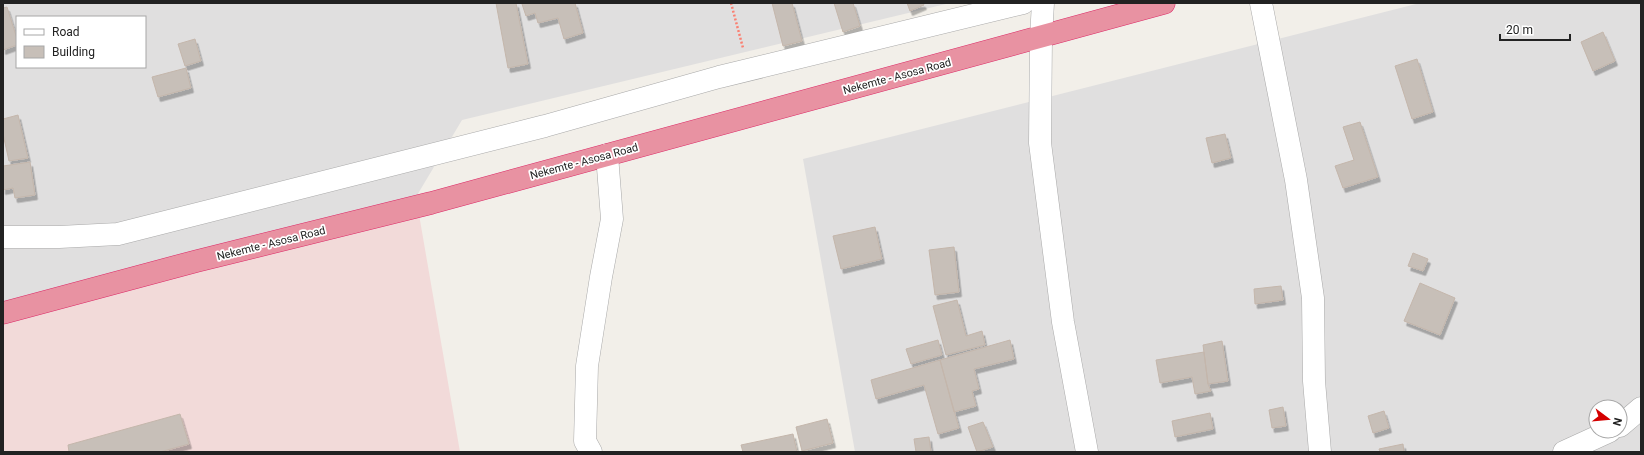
<svg xmlns="http://www.w3.org/2000/svg" width="1644" height="455" font-family="Roboto,sans-serif">
  <style>
    .residential { fill: #e0dfdf; fill-rule: evenodd }
    .commercial { fill: #f2dad9 }
    .building { fill: #c7bfb8; stroke: #c4b6ab; filter: url(#shadow) }
    .lines { fill: none; stroke-linecap: round; stroke-linejoin: round }
    .minor-casing { stroke: #a9a9a9; stroke-width: 23 }
    .highway-casing { stroke: #dc2a67; stroke-width: 23 }
    .path { stroke: #fa8072; stroke-width: 2.5; stroke-dasharray: 2 2; stroke-linecap: butt }
    .minor { stroke: #fff; stroke-width: 22 }
    .highway { stroke: #e892a2; stroke-width: 22 }
    .labels { text-anchor: middle; stroke-width: 3.5; stroke-linejoin: round; paint-order: stroke }
    .street-label { font-size: 11px; fill: #222; stroke: #fff }
  </style>
  <defs>
    <filter id="shadow"><feDropShadow dx="2.5" dy="4.5" stdDeviation="0" flood-color="#0004"/></filter>
  </defs>
  <rect width="100%" height="100%" fill="#f2efe9"/>
  <path class="residential" d="M 3,3 L 950,3 L 462,120 L 416,197 L 3,306 ZM 17,17 L 145,17 L 145,67 L 17,67 Z
    M 1420,3 L 1641,3 L 1641,452 L 855,452 L 803,159 ZM 1596,407 L 1620,407 L 1620,431 L 1596,431 Z"/>
  <path class="commercial" d="M 416,197 L 460,452 L 3,452 L 3,306 Z"/>
  <path class="building" d="M 496,3 L 516,3 L 528,64 L 508,68 Z
    M 525,3 L 575,3 L 583,33 L 564,39 L 558,18 L 538,23 L 535,13 L 526,16 L 522,4 Z
    M 772,3 L 792,3 L 802,41 L 783,46 Z
    M 834,3 L 853,3 L 860,26 L 843,32 Z
    M 907,3 L 923,3 L 924,5 L 910,11 Z
    M 7,7 L 17,39 L 17,45 L 3,50 L 3,8 Z
    M 1603,32 L 1615,61 L 1593,71 L 1581,42 Z
    M 195,39 L 201,61 L 185,66 L 178,44 Z
    M 1417,59 L 1433,112 L 1412,119 L 1395,66 Z
    M 186,68 L 191,88 L 158,97 L 152,77 Z
    M 18,115 L 28,158 L 9,161 L 3,134 L 3,119 Z
    M 1360,122 L 1378,177 L 1343,188 L 1335,166 L 1354,160 L 1343,127 Z
    M 1225,134 L 1231,158 L 1212,163 L 1206,138 Z
    M 30,162 L 35,195 L 15,198 L 13,188 L 3,190 L 3,166 Z
    M 875,227 L 882,259 L 841,269 L 833,236 Z
    M 954,247 L 959,292 L 935,295 L 929,250 Z
    M 1413,253 L 1428,259 L 1423,271 L 1408,266 Z
    M 1420,283 L 1455,298 L 1440,335 L 1404,321 Z
    M 1281,286 L 1283,300 L 1255,304 L 1254,289 Z
    M 957,300 L 966,336 L 982,331 L 985,345 L 946,355 L 933,306 Z
    M 938,340 L 942,355 L 911,364 L 906,349 Z
    M 1010,340 L 1014,359 L 974,369 L 979,389 L 972,391 L 976,406 L 954,412 L 940,360 Z
    M 1222,341 L 1228,381 L 1208,384 L 1203,345 Z
    M 1204,352 L 1208,384 L 1211,391 L 1195,394 L 1192,377 L 1160,383 L 1156,360 Z
    M 940,360 L 959,428 L 938,434 L 924,385 L 876,399 L 871,380 Z
    M 1283,407 L 1286,426 L 1272,428 L 1269,410 Z
    M 1384,411 L 1389,428 L 1373,433 L 1368,416 Z
    M 1210,413 L 1213,429 L 1175,437 L 1172,421 Z
    M 180,414 L 189,444 L 160,452 L 69,452 L 68,445 Z
    M 827,419 L 833,443 L 802,451 L 796,427 Z
    M 983,422 L 993,447 L 977,452 L 968,427 Z
    M 793,434 L 797,452 L 743,452 L 741,445 Z
    M 929,437 L 931,452 L 916,452 L 914,439 Z
    M 1403,444 L 1404,452 L 1380,452 L 1379,449 Z"/>
  <g class="lines">
    <defs>
      <path id="minor" d="M 1043,3 L 1041,37 L 1040,143 L 1063,322 L 1087,452
        M 1261,3 L 1296,180 L 1313,298 L 1314,381 L 1320,452
        M 3,237 L 59,237 L 118,234 L 545,126 L 719,77 L 1023,3
        M 1620,426 L 1641,408
        M 591,452 L 585,441 L 587,366 L 601,277 L 612,219 L 607,155
        M 1564,452 L 1610,431"/>
      <path id="highway" d="M 3,313 L 197,261 L 431,203 L 1164,3"/>
    </defs>
    <use href="#minor" class="minor-casing"/>
    <use href="#highway" class="highway-casing"/>
    <path class="path" d="M 731,3 L 743,48"/>
    <use href="#minor" class="minor"/>
    <use href="#highway" class="highway"/>
  </g>
  <g class="labels">
    <g class="street-label">
      <text transform="translate(897 76) rotate(-15)" y="4">Nekemte - Asosa Road</text>
      <text transform="translate(584 161) rotate(-15)" y="4">Nekemte - Asosa Road</text>
      <text transform="translate(271 243) rotate(-14)" y="4">Nekemte - Asosa Road</text>
    </g>
  </g>
  <rect width="1644" height="455" fill="none" stroke="#222222" stroke-width="8"/>
  <rect x="16" y="16" width="130" height="52" fill="#ffffff" stroke="#a7a7a7"/>
  <rect x="24" y="29" width="20" height="6" fill="#ffffff" stroke="#a7a7a7"/>
  <text x="52" y="36" font-size="12" fill="#222222">Road</text>
  <rect x="24" y="46" width="20" height="12" fill="#c7bfb8" stroke="#a7a7a7"/>
  <text x="52" y="56" font-size="12" fill="#222222">Building</text>
  <g transform="translate(1608 419) rotate(106)"><circle r="19" fill="#ffffff" stroke="#a7a7a7"/>
  <path d="M0-3L7 15L0 10L-7 15Z" fill="#d40000"/>
  <text y="-6" font-size="11" font-weight="bold" text-anchor="middle" fill="#222222">N</text>
  </g>
  <path d="M1500 34v6h70v-6" fill="none" stroke="#222222" stroke-width="2"/>
  <text x="1506" y="34" font-size="12" fill="#222222" stroke="#ffffff" stroke-width="3" paint-order="stroke">20 m</text>
</svg>
